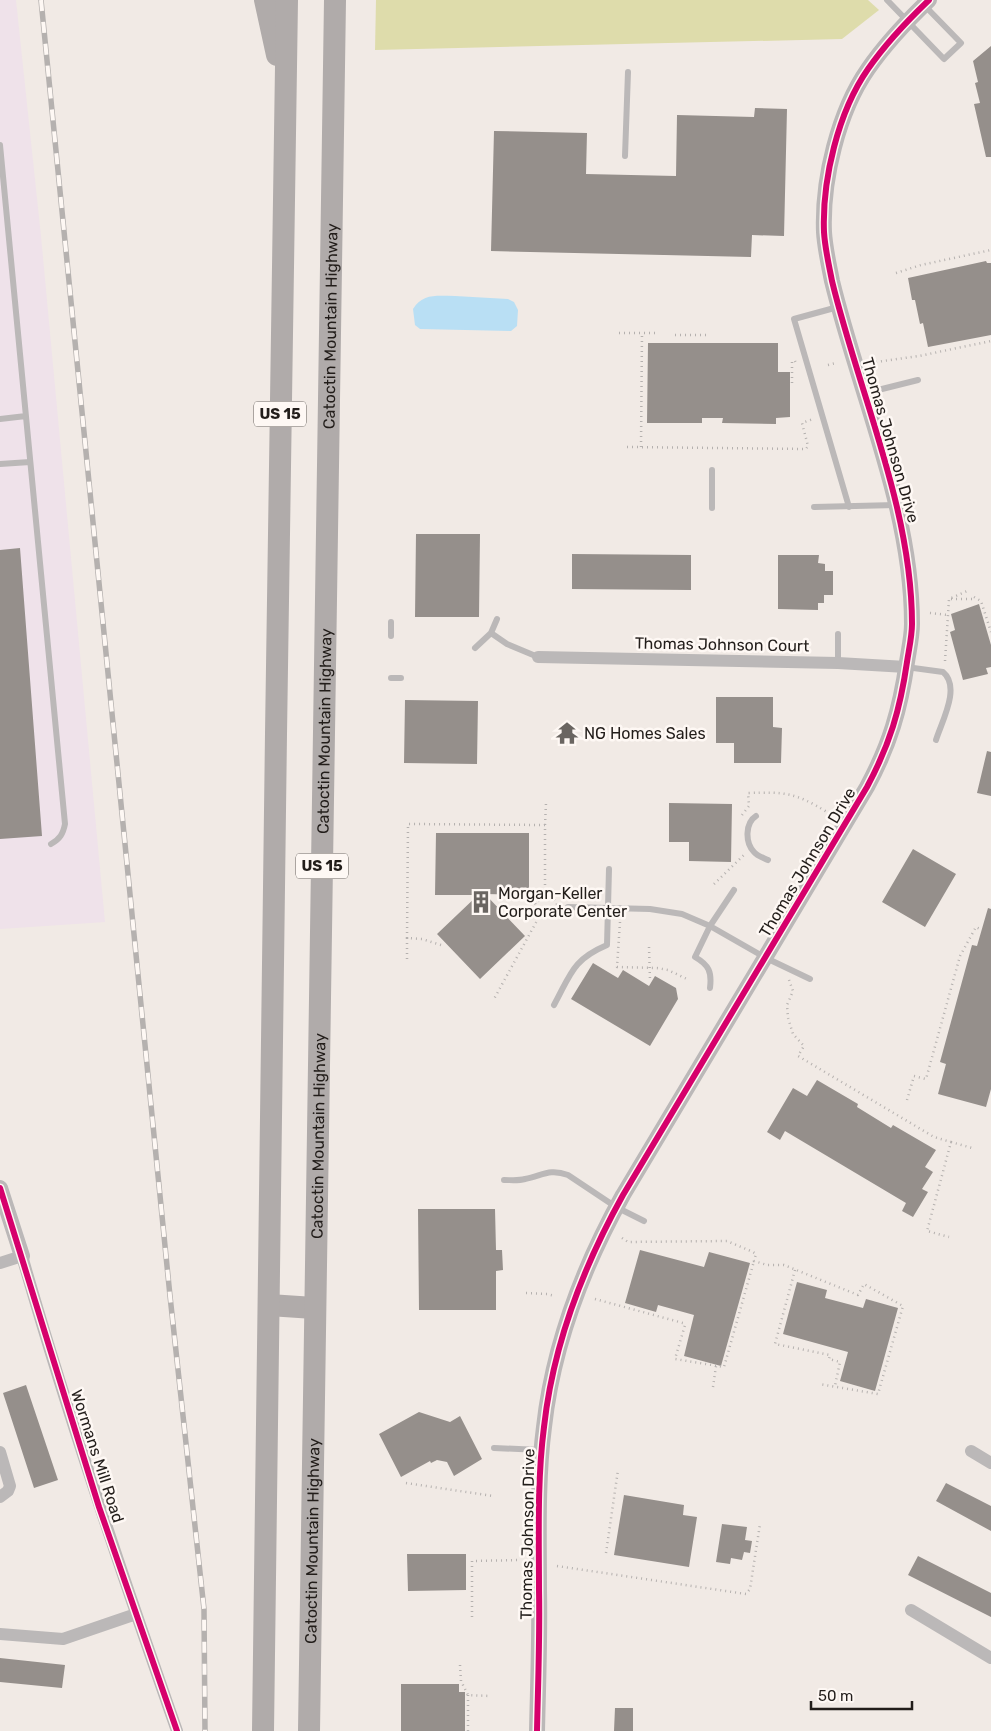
<svg xmlns="http://www.w3.org/2000/svg" width="991" height="1731" font-family="Rubik,sans-serif">
  <style>
    .commercial { fill: #efe2ea }
    .green { fill: #dedcab }
    .water { fill: #b9dff4 }
    .building { fill: #958f8b }
    .lines { fill: none; stroke-linecap: round; stroke-linejoin: round }
    .path { stroke: #b5b1af; stroke-width: 2.5; stroke-dasharray: 1 4; stroke-linecap: butt }
    .service { stroke: #bbb8b8; stroke-width: 6 }
    .minor { stroke: #bbb8b8; stroke-width: 12 }
    .tertiary { stroke: #bbb8b8; stroke-width: 16 }
    .motorway { stroke: #b0abaa; stroke-width: 22 }
    .rail-casing { stroke: #b5b1af; stroke-width: 5.5 }
    .rail { stroke: #fef8f4; stroke-width: 4; stroke-dasharray: 11; stroke-linecap: butt }
    .cycleway-casing { stroke: #fef8f4; stroke-width: 9 }
    .cycleway { stroke: #d6006c; stroke-width: 6 }
    .labels { text-anchor: middle; stroke-width: 5; stroke-linejoin: round; paint-order: stroke }
    .shield { fill: #fef8f4; stroke: #645f5b; stroke-width: 1 }
    .shield-label { font-size: 15px; font-weight: bold; fill: #221d1a }
    .street-label { font-size: 16px; fill: #221d1a; stroke: #fef8f4 }
    .poi-label { font-size: 16px; fill: #221d1a; stroke: #fef8f4; text-anchor: start }
  </style>
  <rect width="100%" height="100%" fill="#f1eae5"/>
  <path class="commercial" d="M 0,0 L 16,0 L 41,236 L 105,922 L 0,929 Z"/>
  <path class="green" d="M 376,0 L 868,0 L 879,10 L 842,39 L 375,50 Z"/>
  <path class="water" d="M 455,296 L 508,299 L 514,302 L 518,310 L 517,326 L 511,331 L 420,329 L 415,325 L 413,309 C 423,293 437,296 455,296 Z"/>
  <path class="building" d="M 991,46 L 991,157 L 986,157 L 974,104 L 980,103 L 975,83 L 978,82 L 973,61 Z
    M 755,108 L 787,109 L 784,236 L 752,235 L 751,257 L 491,251 L 494,131 L 587,133 L 586,174 L 676,176 L 677,115 L 754,117 Z
    M 986,261 L 987,263 L 991,263 L 991,335 L 928,347 L 923,323 L 920,324 L 915,300 L 912,300 L 908,278 Z
    M 648,343 L 778,343 L 778,372 L 790,372 L 790,417 L 776,418 L 776,424 L 722,423 L 723,418 L 702,418 L 702,423 L 647,423 Z
    M 416,534 L 480,534 L 479,617 L 415,617 Z
    M 20,548 L 42,836 L 0,839 L 0,550 Z
    M 572,554 L 691,555 L 691,590 L 572,589 Z
    M 778,555 L 819,555 L 818,563 L 825,564 L 825,571 L 833,571 L 833,595 L 824,595 L 824,603 L 818,603 L 818,610 L 778,609 Z
    M 979,604 L 991,645 L 991,667 L 986,668 L 988,674 L 963,680 L 950,632 L 955,630 L 951,614 Z
    M 716,697 L 773,697 L 773,727 L 782,728 L 781,763 L 734,763 L 734,743 L 716,743 Z
    M 405,700 L 478,701 L 477,764 L 404,763 Z
    M 987,751 L 991,752 L 991,796 L 977,793 Z
    M 669,803 L 732,804 L 731,862 L 689,861 L 689,842 L 669,842 Z
    M 436,833 L 529,833 L 529,895 L 485,894 L 525,936 L 480,979 L 437,934 L 478,895 L 435,895 Z
    M 913,849 L 956,874 L 925,927 L 882,902 Z
    M 988,908 L 991,909 L 991,1089 L 986,1107 L 938,1094 L 946,1064 L 940,1062 L 972,945 L 977,946 Z
    M 593,963 L 618,978 L 623,970 L 649,986 L 655,976 L 676,988 L 678,999 L 650,1046 L 571,999 Z
    M 817,1080 L 858,1104 L 857,1107 L 891,1128 L 893,1125 L 936,1150 L 925,1167 L 933,1172 L 922,1189 L 928,1192 L 913,1217 L 902,1211 L 906,1203 L 785,1131 L 780,1140 L 767,1132 L 793,1088 L 807,1096 Z
    M 418,1209 L 495,1209 L 496,1250 L 502,1250 L 503,1270 L 496,1271 L 496,1310 L 419,1310 Z
    M 640,1250 L 704,1267 L 709,1252 L 750,1263 L 721,1366 L 684,1356 L 694,1315 L 658,1305 L 656,1312 L 625,1303 Z
    M 797,1282 L 827,1290 L 825,1298 L 863,1308 L 866,1299 L 898,1308 L 875,1391 L 840,1381 L 848,1352 L 783,1334 Z
    M 26,1385 L 58,1480 L 34,1488 L 3,1393 Z
    M 419,1412 L 450,1422 L 460,1416 L 482,1459 L 454,1476 L 447,1462 L 437,1460 L 431,1463 L 430,1461 L 401,1477 L 379,1434 Z
    M 946,1483 L 991,1506 L 991,1531 L 936,1501 Z
    M 624,1495 L 684,1505 L 683,1515 L 697,1517 L 689,1567 L 614,1555 Z
    M 722,1524 L 747,1527 L 745,1540 L 752,1541 L 750,1553 L 744,1552 L 742,1560 L 731,1558 L 730,1564 L 716,1562 Z
    M 407,1554 L 466,1554 L 466,1590 L 408,1591 Z
    M 918,1556 L 991,1593 L 991,1617 L 908,1575 Z
    M 0,1658 L 65,1665 L 62,1688 L 0,1682 Z
    M 401,1684 L 459,1684 L 459,1692 L 465,1692 L 465,1731 L 401,1731 Z
    M 615,1708 L 633,1708 L 633,1731 L 614,1731 Z"/>
  <g class="lines">
    <path class="path" d="M 896,273 L 921,265 L 991,250
      M 619,333 L 658,333
      M 675,335 L 707,335
      M 876,362 L 919,356 L 991,341
      M 828,365 L 836,363
      M 792,383 L 792,361 L 795,361 L 796,363
      M 627,447 L 806,449 L 808,446 L 802,423 L 813,419
      M 641,447 L 642,333
      M 951,599 L 974,599 L 974,597 L 981,601 L 991,632
      M 930,613 L 948,615
      M 945,661 L 949,599 L 967,591
      M 742,815 L 749,806 L 748,793 C 785,792 794,792 827,812
      M 545,825 L 546,803
      M 714,884 L 745,854
      M 538,912 C 549,915 556,917 557,903 C 554,898 549,898 543,898
      M 620,922 L 617,967 L 657,968 L 668,970 L 689,980
      M 407,938 L 407,962
      M 441,945 L 422,939 L 407,938 L 408,824 L 545,825 L 545,897 L 535,903 L 539,917 L 494,999
      M 649,947 L 650,980
      M 789,980 L 793,991 L 787,1005 L 788,1018 L 793,1034 L 804,1046 L 798,1056 L 934,1137 L 951,1142 L 927,1231 L 949,1237
      M 907,1100 L 914,1076 L 926,1079 L 960,956 L 976,927 L 980,929
      M 951,1142 L 972,1148
      M 622,1238 L 628,1242 L 727,1241 L 753,1252 L 756,1254 L 754,1261 L 767,1265 L 784,1265 L 858,1295 L 864,1284 L 903,1306 L 878,1394 L 819,1384
      M 795,1270 L 775,1344 L 830,1355 L 829,1359 L 840,1362 L 835,1386
      M 526,1293 L 547,1294 L 555,1296
      M 595,1299 L 683,1323 L 685,1325 L 675,1359 L 724,1367 L 754,1261
      M 713,1387 L 716,1366
      M 406,1483 L 493,1496
      M 606,1553 L 618,1470
      M 557,1566 L 746,1594 L 750,1589 L 760,1524
      M 472,1617 L 472,1561 L 521,1560
      M 460,1665 L 461,1681 L 468,1695 L 490,1696
      M 468,1731 L 468,1695"/>
    <path class="service" d="M 887,0 L 944,59 L 961,43 L 925,6
      M 0,145 L 65,824 C 63,834 60,839 51,844
      M 625,156 L 628,72
      M 838,307 L 794,319 L 849,507
      M 866,393 L 918,380
      M 0,419 L 26,416
      M 0,464 L 30,462
      M 712,470 L 712,508
      M 814,507 L 896,505
      M 391,622 L 391,636
      M 491,633 L 507,644 L 538,657
      M 475,648 L 491,633 L 497,619
      M 838,663 L 838,634
      M 906,667 L 943,672 C 961,687 942,721 936,740
      M 391,678 L 401,678
      M 756,816 C 745,823 745,843 754,852 C 757,856 764,858 768,860
      M 568,907 L 650,909 L 682,914 L 710,926 L 766,958 L 810,979
      M 710,988 C 712,972 709,965 695,957 L 710,926 L 734,890
      M 554,1005 C 571,974 572,960 607,945 L 609,869
      M 504,1180 C 511,1180 518,1181 525,1179 C 542,1176 549,1168 568,1175 L 616,1207 L 644,1221
      M 494,1448 L 540,1450"/>
    <path class="minor" d="M 538,657 L 838,663 L 906,667
      M 0,1263 L 22,1256 C 68,1416 122,1574 177,1731
      M 971,1451 L 991,1463
      M 0,1452 L 10,1486 L 8,1491 L 0,1497
      M 911,1610 L 991,1658
      M 0,1634 L 63,1639 L 136,1614"/>
    <path class="tertiary" d="M 0,1188 L 22,1256
      M 537,1731 C 538,1684 540,1637 539,1590 C 539,1536 537,1481 544,1427 C 553,1345 583,1267 623,1195 L 867,787 C 890,744 900,710 907,662 C 909,649 912,636 912,624 C 912,508 859,393 832,281 C 829,265 825,249 824,232 C 822,180 838,112 868,69 C 886,43 907,21 929,0"/>
    <g class="motorway">
      <path d="M 265,0 L 277,55"/>
      <path d="M 269,1305 L 314,1308"/>
      <path d="M 263,1731 L 276,734 L 287,0"/>
      <path id="s1" d="M 309,1731 L 335,0"/>
    </g>
    <defs>
      <path id="rail" d="M 41,0 L 170,1296 L 204,1609 L 205,1731"/>
    </defs>
    <use href="#rail" class="rail-casing"/>
    <use href="#rail" class="rail"/>
    <defs>
      <path id="cycleway" d="M 0,1188 L 99,1507 L 177,1731
        M 537,1731 C 538,1684 540,1637 539,1590 C 539,1536 537,1481 544,1427 C 553,1345 583,1267 623,1195 L 867,787 C 890,744 900,710 907,662 C 909,649 912,636 912,624 C 912,508 859,393 832,281 C 829,265 825,249 824,232 C 822,180 838,112 868,69 C 886,43 907,21 929,0"/>
    </defs>
    <use href="#cycleway" class="cycleway-casing"/>
    <use href="#cycleway" class="cycleway"/>
  </g>
  <defs>
    <symbol id="temple-bare" viewBox="-9 -9 18 18"><path d="M0-6L5-2H3V0L6.5 2.5H4V6H1.5V3h-3V6H-4V2.5H-6.5L-3 0V-2H-5Z" fill="#6a6561" stroke="#fef8f4" stroke-width="2.5" paint-order="stroke"/></symbol>
    <symbol id="building-bare" viewBox="-9 -9 18 18"><path d="M-4-6H4V6H1V3H-1V6H-4ZM-2.5-4.3h1.7v1.8h-1.7ZM.8-4.3h1.7v1.8H.8ZM-2.5-1h1.7V.8h-1.7ZM.8-1h1.7V.8H.8Z" fill="#6a6561" stroke="#fef8f4" stroke-width="2.5" paint-order="stroke"/></symbol>
  </defs>
  <g fill-rule="evenodd">
    <use href="#temple-bare" x="551" y="717" width="32" height="32"/>
    <use href="#building-bare" x="465" y="886" width="32" height="32"/>
  </g>
  <g class="labels">
    <g class="shield">
      <rect x="254" y="401.5" width="52" height="25" rx="4"/>
      <rect x="296" y="853.5" width="52" height="25" rx="4"/>
    </g>
    <g class="shield-label">
      <text x="280" y="419">US 15</text>
      <text x="322" y="871">US 15</text>
    </g>
    <g class="street-label">
      <text dy="6" stroke="none"><textPath href="#s1" startOffset="1405">Catoctin Mountain Highway</textPath></text>
      <text transform="translate(891 440) rotate(74)" y="6">Thomas Johnson Drive</text>
      <text transform="translate(722 644) rotate(1)" y="6">Thomas Johnson Court</text>
      <text dy="6" stroke="none"><textPath href="#s1" startOffset="1000">Catoctin Mountain Highway</textPath></text>
      <text transform="translate(807 862) rotate(-59)" y="6">Thomas Johnson Drive</text>
      <text dy="6" stroke="none"><textPath href="#s1" startOffset="595">Catoctin Mountain Highway</textPath></text>
      <text transform="translate(98 1456) rotate(72)" y="6">Wormans Mill Road</text>
      <text transform="translate(527 1534) rotate(-89)" y="6">Thomas Johnson Drive</text>
      <text dy="6" stroke="none"><textPath href="#s1" startOffset="190">Catoctin Mountain Highway</textPath></text>
    </g>
    <g class="poi-label">
      <text x="584" y="739">NG Homes Sales</text>
      <text x="498" y="899">Morgan-Keller<tspan x="498" dy="18">Corporate Center</tspan></text>
    </g>
  </g>
  <path d="M811 1701v8h101v-8" fill="none" stroke="#221d1a" stroke-width="2.5"/>
  <text x="818" y="1701" font-size="15" fill="#221d1a" stroke="#fef8f4" stroke-width="4" paint-order="stroke">50 m</text>
</svg>
